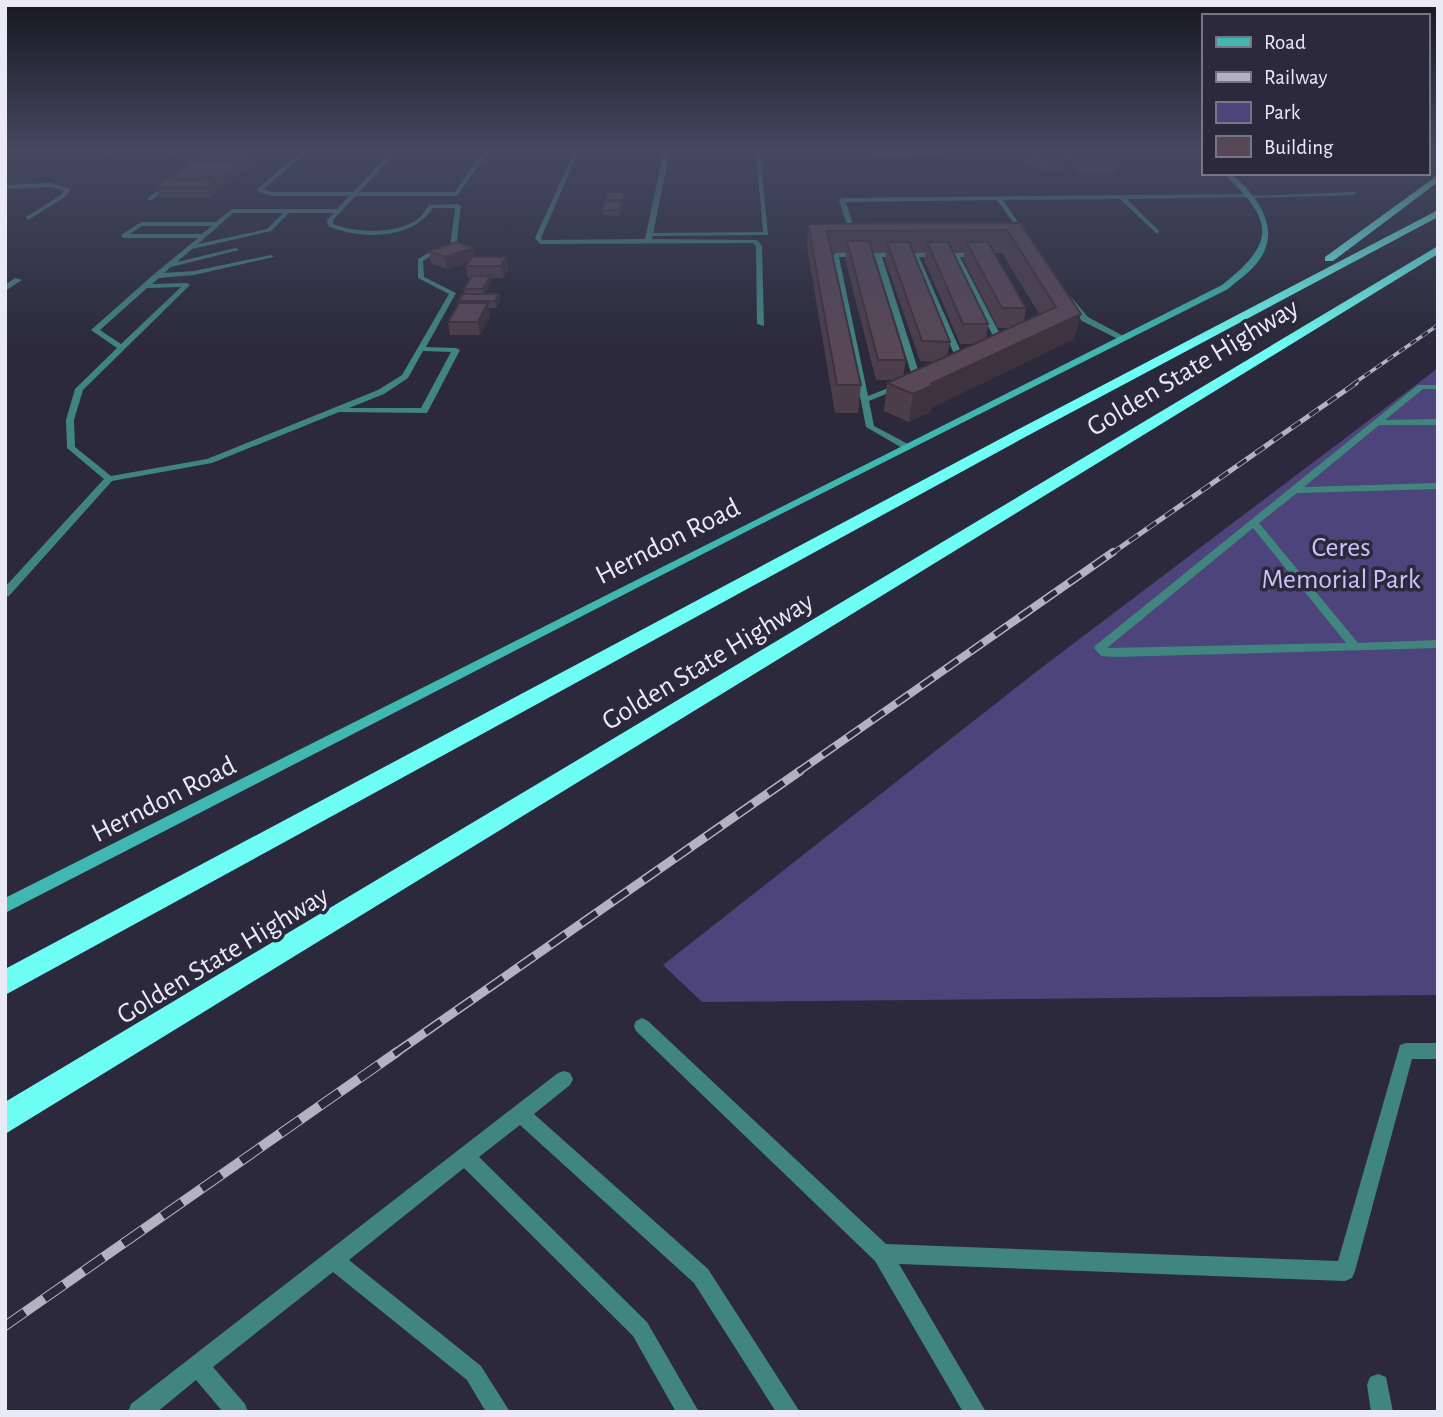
<svg xmlns="http://www.w3.org/2000/svg" width="1443" height="1417" font-family="'Alegreya Sans',sans-serif">
  <style>
    .green { fill: #4d447b }
    .lines { fill: none; stroke-linecap: round; stroke-linejoin: round }
    .lane { fill: #418581; fill-rule: evenodd }
    .street { fill: #418581; fill-rule: evenodd }
    .secondary { fill: #40b8b1; fill-rule: evenodd }
    .highway { fill: #6efdf4; fill-rule: evenodd }
    .rail-far4-casing { stroke: #b3b2c0; stroke-width: 3.5 }
    .rail-far3-casing { stroke: #b3b2c0; stroke-width: 5 }
    .rail-far2-casing { stroke: #b3b2c0; stroke-width: 8 }
    .rail-far1-casing { stroke: #b3b2c0; stroke-width: 9 }
    .rail-casing { stroke: #b3b2c0; stroke-width: 10 }
    .rail-far4 { stroke: #2b293b; stroke-width: 2.5; stroke-dasharray: 7; stroke-linecap: butt }
    .rail-far3 { stroke: #2b293b; stroke-width: 3.5; stroke-dasharray: 11; stroke-linecap: butt }
    .rail-far2 { stroke: #2b293b; stroke-width: 5; stroke-dasharray: 15; stroke-linecap: butt }
    .rail-far1 { stroke: #2b293b; stroke-width: 6; stroke-dasharray: 19; stroke-linecap: butt }
    .rail { stroke: #2b293b; stroke-width: 8; stroke-dasharray: 24; stroke-linecap: butt }
    .wall { fill: #4c3d4b; fill-rule: evenodd }
    .shaded-wall { fill: #3e323d }
    .building { fill: #584757; stroke: #3e323d; stroke-width: 2 }
    .labels { text-anchor: middle; stroke-width: 7; stroke-linejoin: round; paint-order: stroke }
    .street-label { font-size: 28px; fill: #eae9f6; stroke: #2b293b }
    .park-label { font-size: 28px; fill: #c9c3f9; stroke: #2b293b }
  </style>
  <rect width="100%" height="100%" fill="#2b293b"/>
  <path class="green" d="M 1438,368 L 1438,995 L 702,1002 L 663,965 L 1041,668 Z"/>
  <g class="lines">
    <path class="lane" d="M 109,150 L 114,150 L 111,154 L 173,154 L 178,150 L 183,150 L 174,156 L 105,156 Z
      M 393,150 L 398,150 L 333,220 L 333,224 C 355,233 399,235 419,218 C 423,215 426,209 429,205 L 458,204 L 461,206 L 456,248 L 436,253 L 423,261 L 424,277 L 456,293 L 426,347 L 456,348 L 460,350 L 427,413 L 339,412 L 212,463 L 112,481 L 9,596 L 5,597 L 5,587 L 104,479 L 67,448 L 66,420 L 75,389 L 117,348 L 91,330 L 153,275 L 198,238 L 123,238 L 121,235 L 141,222 L 216,222 L 232,209 L 337,209 ZM 433,208 L 455,208 L 450,247 L 432,251 L 418,259 L 418,278 L 449,294 L 402,375 L 378,390 L 207,459 L 111,476 L 75,447 L 74,420 L 83,390 L 190,285 L 187,283 L 152,284 L 159,278 L 194,275 L 274,257 L 271,255 L 194,271 L 164,273 L 171,267 L 239,250 L 236,248 L 177,262 L 192,249 L 271,231 L 289,213 L 334,213 L 327,220 L 328,226 C 360,240 412,240 433,208 ZM 233,213 L 283,213 L 267,229 L 198,244 ZM 142,226 L 212,226 L 202,234 L 130,234 ZM 181,287 L 121,344 L 100,330 L 147,288 ZM 423,351 L 451,352 L 421,408 L 349,408 L 384,394 L 408,378 Z
      M 575,150 L 579,150 L 541,238 L 544,242 L 539,243 L 535,238 Z
      M 756,150 L 760,150 L 768,235 L 648,236 L 650,233 L 763,232 Z
      M 167,184 L 172,185 L 152,200 L 148,200 L 148,198 Z
      M 1356,192 L 1354,195 L 1250,198 L 1247,196 Z
      M 836,253 L 979,253 L 982,255 L 979,257 L 960,257 L 1005,344 L 1001,346 L 997,344 L 954,257 L 919,257 L 965,361 L 961,363 L 957,361 L 913,257 L 882,257 L 921,379 L 917,381 L 913,379 L 875,257 L 839,257 L 868,396 L 896,385 L 903,387 L 869,401 L 874,426 L 910,445 L 910,449 L 904,449 L 866,427 L 833,255 Z
      M 1418,385 L 1438,385 L 1438,389 L 1423,389 L 1385,420 L 1438,419 L 1438,425 L 1379,425 L 1304,487 L 1438,483 L 1438,489 L 1297,493 L 1259,523 L 1358,643 L 1438,640 L 1438,648 L 1115,657 L 1101,656 L 1094,648 L 1096,645 ZM 1253,528 L 1346,643 L 1107,648 Z
      M 642,1018 L 648,1021 L 886,1244 L 1338,1261 L 1400,1045 L 1406,1043 L 1438,1043 L 1438,1059 L 1412,1059 L 1355,1271 L 1352,1278 L 1345,1281 L 899,1264 L 986,1412 L 963,1412 L 875,1261 L 636,1031 L 634,1026 L 636,1021 Z
      M 564,1071 L 570,1073 L 573,1079 L 570,1085 L 534,1114 L 708,1269 L 800,1412 L 776,1412 L 694,1283 L 520,1125 L 479,1157 L 647,1322 L 699,1412 L 676,1412 L 633,1336 L 464,1168 L 349,1260 L 481,1366 L 510,1412 L 486,1412 L 467,1380 L 333,1272 L 213,1367 L 245,1404 L 248,1412 L 223,1412 L 196,1380 L 157,1412 L 128,1412 L 131,1404 L 514,1107 L 558,1073 Z
      M 1378,1374 L 1386,1377 L 1393,1412 L 1371,1412 L 1367,1385 L 1370,1377 Z"/>
    <path class="street" d="M 303,150 L 310,150 L 263,189 L 272,192 L 455,192 L 484,150 L 490,150 L 457,196 L 272,196 L 257,191 L 257,189 Z
      M 664,150 L 670,150 L 652,239 L 757,240 L 762,246 L 764,326 L 757,324 L 756,246 L 753,243 L 541,244 L 538,242 L 541,240 L 645,239 Z
      M 864,150 L 878,152 L 970,154 L 877,156 Z
      M 1067,150 L 1073,150 L 1072,158 L 1067,157 Z
      M 50,183 L 71,189 L 65,197 L 28,220 L 26,217 L 61,195 L 64,190 L 50,187 L 5,189 L 5,185 Z
      M 1250,194 L 1252,197 L 1127,199 L 1159,231 L 1157,234 L 1120,199 L 1003,200 L 1028,237 L 1025,239 L 997,200 L 846,202 L 856,235 L 853,237 L 850,235 L 839,200 L 842,198 Z
      M 15,278 L 22,280 L 5,291 L 5,285 Z
      M 1065,297 L 1071,297 L 1088,317 L 1127,338 L 1120,340 L 1082,321 L 1065,301 Z"/>
    <path class="secondary" d="M 1193,150 L 1199,150 L 1203,153 L 1203,158 Z
      M 1223,173 L 1230,173 C 1257,195 1284,230 1257,263 C 1249,273 1238,280 1228,289 L 771,519 L 5,913 L 5,898 L 1222,285 C 1278,241 1273,220 1223,173 Z"/>
    <path class="highway" d="M 1438,175 L 1438,182 L 1333,261 L 1325,261 L 1325,257 Z
      M 1438,210 L 1438,217 L 1027,436 L 5,995 L 5,969 L 1017,430 Z
      M 1438,246 L 1438,254 L 5,1134 L 5,1102 Z"/>
    <defs>
      <path id="rail-far4" d="M 1353,384 L 1438,325"/>
      <path id="rail-far3" d="M 1111,554 L 1356,383"/>
      <path id="rail-far2" d="M 798,772 L 1113,552"/>
      <path id="rail-far1" d="M 394,1054 L 800,771"/>
      <path id="rail" d="M 5,1326 L 397,1052"/>
    </defs>
    <use href="#rail-far4" class="rail-far4-casing"/>
    <use href="#rail-far3" class="rail-far3-casing"/>
    <use href="#rail-far2" class="rail-far2-casing"/>
    <use href="#rail-far1" class="rail-far1-casing"/>
    <use href="#rail" class="rail-casing"/>
    <use href="#rail-far4" class="rail-far4"/>
    <use href="#rail-far3" class="rail-far3"/>
    <use href="#rail-far2" class="rail-far2"/>
    <use href="#rail-far1" class="rail-far1"/>
    <use href="#rail" class="rail"/>
  </g>
  <path class="wall" d="M 211,150 L 273,150 L 266,155 L 261,155 L 262,158 L 246,171 L 241,171 L 242,174 L 224,187 L 218,187 L 219,191 L 211,198 L 160,198 L 156,187 L 170,180 L 170,178 L 194,163 L 194,161 Z
    M 418,150 L 452,150 L 452,152 L 452,150 L 455,150 L 455,152 L 453,156 L 420,156 Z
    M 830,150 L 848,150 L 848,154 L 837,155 Z
    M 1024,155 L 1066,158 L 1063,168 L 1055,171 L 1022,165 Z
    M 1074,163 L 1117,167 L 1115,172 L 1080,173 L 1073,168 Z
    M 624,192 L 623,202 L 625,207 L 619,216 L 602,215 L 602,210 L 605,200 Z
    M 1020,223 L 1074,339 L 931,408 L 931,412 L 909,422 L 884,411 L 887,383 L 894,380 L 876,380 L 845,259 L 846,253 L 832,253 L 861,385 L 858,413 L 835,413 L 807,247 L 808,224 ZM 873,253 L 886,253 L 885,259 L 920,361 L 935,362 L 903,376 L 906,360 ZM 914,253 L 925,253 L 924,259 L 960,344 L 974,344 L 947,356 L 950,342 ZM 954,253 L 964,253 L 963,259 L 998,328 L 1010,328 L 986,338 L 988,324 ZM 994,253 L 1002,253 L 1039,314 L 1024,321 L 1026,308 Z
    M 429,251 L 474,257 L 506,257 L 508,269 L 503,278 L 491,278 L 491,282 L 485,294 L 499,294 L 500,301 L 496,308 L 488,308 L 490,316 L 480,335 L 450,335 L 448,322 L 459,303 L 458,301 L 465,294 L 464,289 L 470,278 L 468,278 L 466,266 L 468,262 L 447,269 L 431,263 Z"/>
  <path class="shaded-wall" d="M 257,150 L 260,150 L 262,158 L 246,171 L 243,160 Z
    M 265,150 L 273,150 L 266,155 Z
    M 838,150 L 848,150 L 848,154 L 837,155 Z
    M 1066,158 L 1063,168 L 1055,171 L 1057,161 Z
    M 238,164 L 242,174 L 224,187 L 221,177 Z
    M 216,180 L 219,191 L 211,198 L 207,187 Z
    M 624,192 L 624,198 L 622,205 L 624,202 L 625,207 L 619,216 L 619,210 L 622,205 L 622,200 Z
    M 473,248 L 475,260 L 447,269 L 445,257 Z
    M 506,257 L 508,269 L 503,278 L 501,266 Z
    M 490,276 L 491,282 L 484,295 L 483,289 Z
    M 499,294 L 500,301 L 496,308 L 495,301 Z
    M 488,303 L 490,316 L 480,335 L 478,322 Z
    M 1081,314 L 1074,339 L 931,408 L 931,412 L 909,422 L 913,394 L 932,383 Z"/>
  <path class="building" d="M 211,150 L 257,150 L 243,160 L 194,161 Z
    M 1032,151 L 1066,158 L 1057,161 L 1024,155 Z
    M 1109,162 L 1117,167 L 1081,168 L 1074,163 Z
    M 192,163 L 238,164 L 221,177 L 170,178 Z
    M 167,180 L 216,180 L 207,187 L 156,187 Z
    M 608,192 L 624,192 L 622,200 L 605,200 Z
    M 605,202 L 624,202 L 619,210 L 602,210 Z
    M 1020,223 L 1081,314 L 932,383 L 935,384 L 913,394 L 887,383 L 1056,307 L 1007,230 L 827,231 L 861,385 L 837,385 L 808,224 Z
    M 847,241 L 869,241 L 906,360 L 878,360 Z
    M 457,242 L 473,248 L 445,257 L 429,251 Z
    M 887,242 L 909,242 L 950,342 L 922,341 Z
    M 927,242 L 948,242 L 988,324 L 963,324 Z
    M 966,242 L 988,242 L 1026,308 L 1002,308 Z
    M 472,257 L 506,257 L 501,266 L 466,266 Z
    M 472,276 L 490,276 L 483,289 L 464,289 Z
    M 463,294 L 499,294 L 495,301 L 458,301 Z
    M 459,303 L 488,303 L 478,322 L 448,322 Z"/>
  <linearGradient id="sky" x2="0" y2="1"><stop stop-color="#181720"/><stop offset="0.43" stop-color="#444960"/><stop offset="1" stop-color="#444960" stop-opacity="0"/></linearGradient>
  <rect width="1443" height="349" fill="url(#sky)"/>
  <g class="labels">
    <g class="street-label">
      <text transform="translate(1192 366) rotate(-31)" y="10">Golden State Highway</text>
      <text transform="translate(667 540) rotate(-27)" y="10">Herndon Road</text>
      <text transform="translate(707 660) rotate(-31)" y="10">Golden State Highway</text>
      <text transform="translate(163 798) rotate(-27)" y="10">Herndon Road</text>
      <text transform="translate(222 954) rotate(-31)" y="10">Golden State Highway</text>
    </g>
    <g class="park-label">
      <text x="1341" y="556">Ceres<tspan x="1341" dy="32">Memorial Park</tspan></text>
    </g>
  </g>
  <rect width="1443" height="1417" fill="none" stroke="#eae9f6" stroke-width="14"/>
  <rect x="1202" y="14" width="228" height="161" fill="#2b293b" stroke="#777686" stroke-width="2"/>
  <rect x="1216" y="37" width="35" height="10" fill="#40b8b1" stroke="#777686" stroke-width="2"/>
  <text x="1264" y="49" font-size="21" fill="#eae9f6">Road</text>
  <rect x="1216" y="72" width="35" height="10" fill="#b3b2c0" stroke="#777686" stroke-width="2"/>
  <text x="1264" y="84" font-size="21" fill="#eae9f6">Railway</text>
  <rect x="1216" y="102" width="35" height="21" fill="#4d447b" stroke="#777686" stroke-width="2"/>
  <text x="1264" y="119" font-size="21" fill="#eae9f6">Park</text>
  <rect x="1216" y="136" width="35" height="21" fill="#584757" stroke="#777686" stroke-width="2"/>
  <text x="1264" y="154" font-size="21" fill="#eae9f6">Building</text>
</svg>
